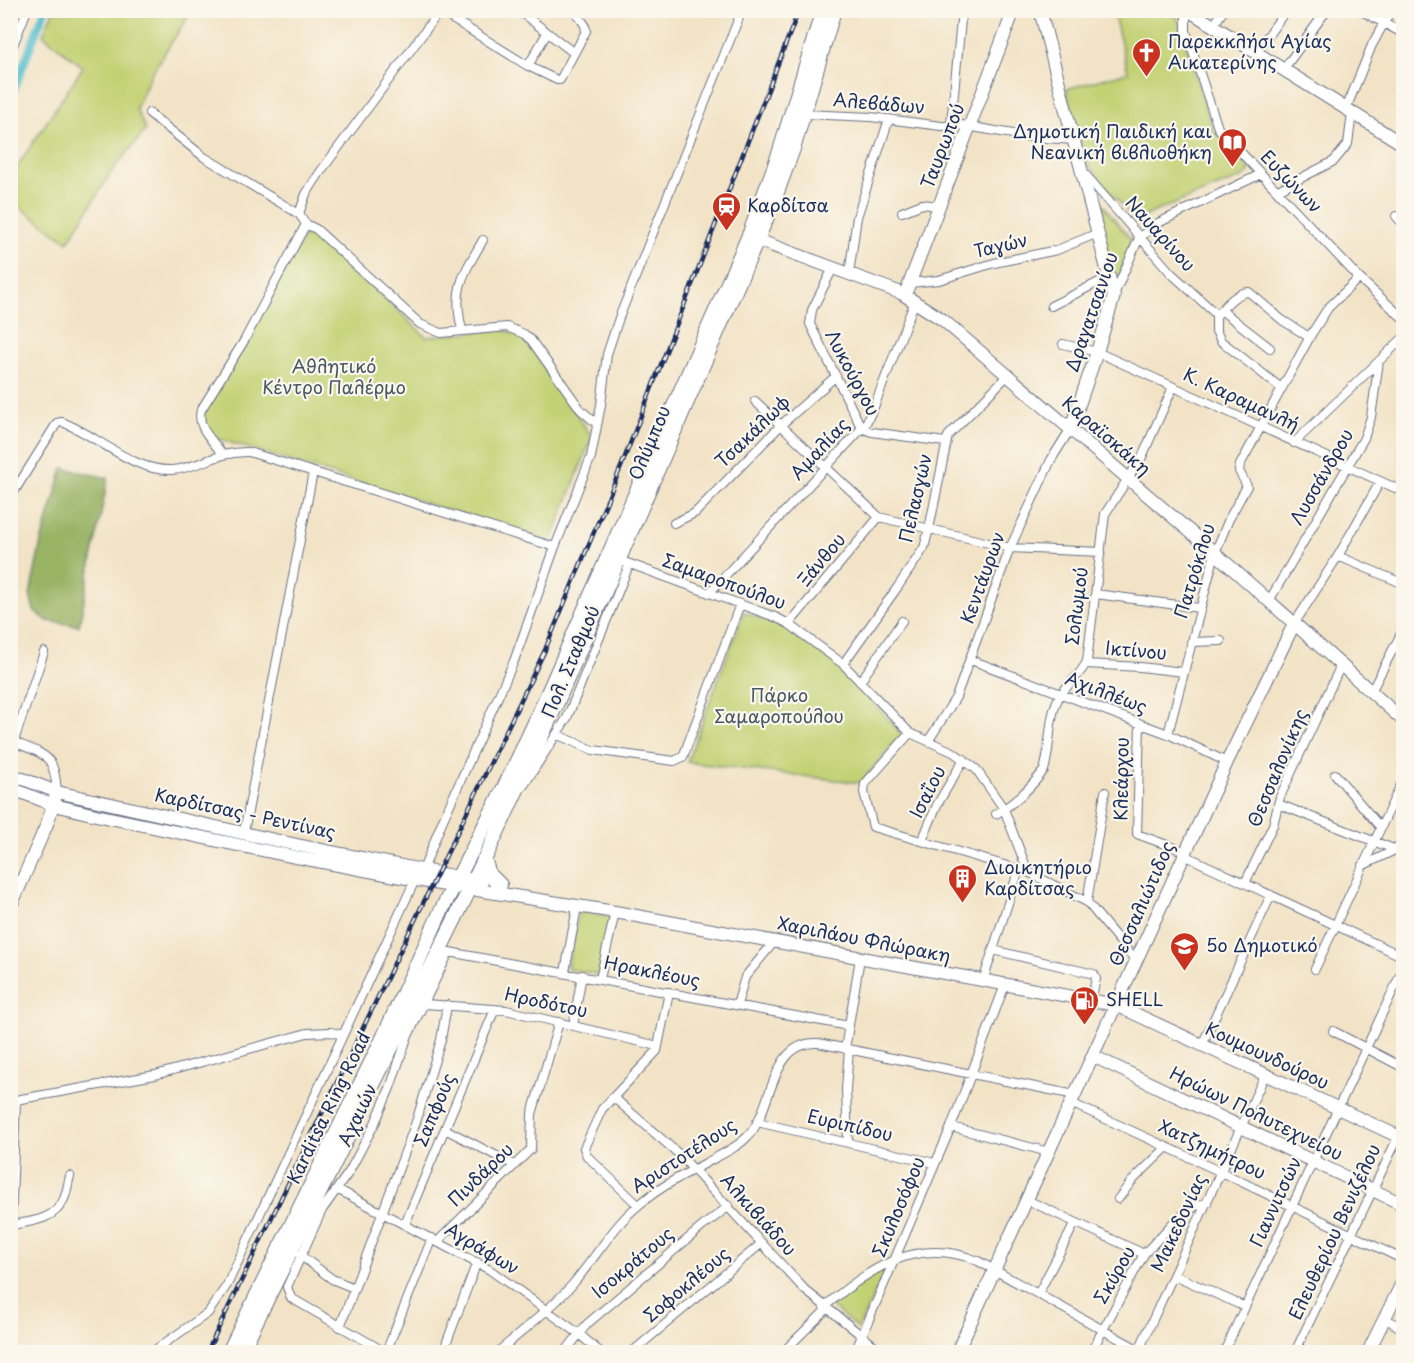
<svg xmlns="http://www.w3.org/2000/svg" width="1414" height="1363" font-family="'Playpen Sans',sans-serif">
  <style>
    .green { fill: #c2d173; stroke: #6e8068; stroke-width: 1.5 }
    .forest { fill: #99b365; stroke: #5a7162; stroke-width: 1.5 }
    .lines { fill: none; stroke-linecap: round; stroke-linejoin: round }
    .canal { stroke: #52becd; stroke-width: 8 }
    .street-casing { stroke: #666e82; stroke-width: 10 }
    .secondary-casing { stroke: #666e82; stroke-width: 14 }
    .primary-casing { stroke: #666e82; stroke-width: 16 }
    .street { stroke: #fff; stroke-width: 8 }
    .secondary { stroke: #fff; stroke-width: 12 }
    .primary { stroke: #fff; stroke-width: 14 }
    .rail-casing { stroke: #1b2f5e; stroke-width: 4.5 }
    .rail { stroke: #fbf7ec; stroke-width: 2; stroke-dasharray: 7; stroke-linecap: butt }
    .labels { text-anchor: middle; stroke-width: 4.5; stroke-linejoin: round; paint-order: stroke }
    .poi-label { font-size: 18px; fill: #1b2f5e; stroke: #fbf7ec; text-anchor: start }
    .street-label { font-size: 18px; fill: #1b2f5e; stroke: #fbf7ec }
    .park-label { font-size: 18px; fill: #455863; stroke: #fbf7ec }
  </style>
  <rect width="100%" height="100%" fill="#fbf7ec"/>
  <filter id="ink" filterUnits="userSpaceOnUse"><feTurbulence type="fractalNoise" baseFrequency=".0167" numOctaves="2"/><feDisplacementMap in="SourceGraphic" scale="12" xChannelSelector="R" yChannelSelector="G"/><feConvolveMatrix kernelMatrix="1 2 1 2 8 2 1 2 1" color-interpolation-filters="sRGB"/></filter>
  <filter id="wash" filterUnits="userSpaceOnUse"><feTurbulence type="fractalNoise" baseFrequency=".008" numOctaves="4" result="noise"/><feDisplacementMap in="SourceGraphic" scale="24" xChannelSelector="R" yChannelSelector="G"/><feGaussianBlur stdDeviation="1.35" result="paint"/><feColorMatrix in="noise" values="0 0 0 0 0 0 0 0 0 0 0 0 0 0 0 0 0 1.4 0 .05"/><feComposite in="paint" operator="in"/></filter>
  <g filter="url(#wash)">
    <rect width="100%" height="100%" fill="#f2e3c6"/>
    <path class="green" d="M 53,11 L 192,11 L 152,72 L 136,109 L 146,130 L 112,171 L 68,242 L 11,201 L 11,176 L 83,67 L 43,35 Z
      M 1113,11 L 1166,11 L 1178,18 L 1212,128 L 1248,166 L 1249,173 L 1243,177 L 1156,211 L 1138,220 L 1129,214 L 1084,160 L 1066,89 L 1128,72 Z
      M 1092,191 L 1132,241 L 1120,274 L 1114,278 Z
      M 312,232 L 316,233 L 426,337 L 502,329 L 525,339 L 592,437 L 551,542 L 219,439 C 207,433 204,424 204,412 L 305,234 Z
      M 744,612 L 786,628 L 840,667 L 902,734 L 860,783 L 687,762 Z
      M 579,911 L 611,917 L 599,975 L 567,969 Z
      M 888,1265 L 858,1329 L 830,1305 L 846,1292 Z"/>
    <path class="forest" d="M 63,468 L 108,478 L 79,626 L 48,621 L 34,611 L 30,595 L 40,546 Z"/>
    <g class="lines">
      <path class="canal" d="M 10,99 L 45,10"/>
    </g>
  </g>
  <g filter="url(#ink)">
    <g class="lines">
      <defs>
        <path id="street" d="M 438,10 L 528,66 L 557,80 L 560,80 L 586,31 L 585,25 L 574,10
          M 518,10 L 574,53
          M 1186,10 L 1186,31 L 1218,128 L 1359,278 L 1404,319
          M 1360,10 L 1404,34
          M 439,12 L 321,171 L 306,194 L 299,214 L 306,224 L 316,229 L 420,324 L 441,333 L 507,327 L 524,334 L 531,340 L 581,410 L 597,424
          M 1213,26 L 1224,10
          M 10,53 L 27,10
          M 1256,53 L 1286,10
          M 528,66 L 547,33
          M 1283,70 L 1327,10
          M 1346,109 L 1372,45 L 1391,10
          M 149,113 L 204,157 L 299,214
          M 804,114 L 871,117 L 941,126 L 961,125 L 1030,137 L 1074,140
          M 951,124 L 962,10
          M 1084,173 L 1171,273 L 1217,315
          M 1278,190 L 1334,161 L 1348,144 L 1352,113
          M 902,212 L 922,204 L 939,206
          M 1396,216 L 1404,225
          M 833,268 L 812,310 L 810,324 L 860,425 L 863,429 L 872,432 L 945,442
          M 849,274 L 857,217 L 889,119
          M 910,283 L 939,280 L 994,263 L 1057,250 L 1098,233
          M 1114,295 L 1139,238 L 1158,223 L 1261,174
          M 1051,306 L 1109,277
          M 1221,310 L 1270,348
          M 462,330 C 452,288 463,275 483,240
          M 1063,344 L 1097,352 L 1404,492
          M 1281,388 L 1221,341 L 1216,331 L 1216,316 C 1224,307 1236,292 1249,292 L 1282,320 L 1309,337
          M 755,401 L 879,517 L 1010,548 L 1101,552
          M 1294,443 L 1404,337
          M 222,454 C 213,440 196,428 201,410 L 244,341 L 306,224
          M 10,498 L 57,423 L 62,422 C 97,435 133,472 172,470 C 199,468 217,451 249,452 L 555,547
          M 674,523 L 695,513 L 781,425 L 836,376
          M 1338,556 L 1404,584
          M 619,560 L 775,617 L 789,624 L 843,664 L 910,733 L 953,752 L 976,769 L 1004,809 L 1028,872
          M 709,593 L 865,425 L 874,407 L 915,301
          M 1096,594 L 1199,608
          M 1269,601 L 1364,438 L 1371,417 L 1379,361
          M 789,624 L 879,517
          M 1294,624 L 1338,556 L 1380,482
          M 1191,642 L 1221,641
          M 44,652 L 15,738 L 16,743 C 48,756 54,755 57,792
          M 971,660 L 1168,734 L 1227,762
          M 843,664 L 897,588 L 924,548 L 929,529 L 948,436 L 1007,376
          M 1086,664 L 1140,667 L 1183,672
          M 860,682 L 902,621
          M 1371,692 L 1404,628
          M 1140,724 L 1137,834 L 1186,852
          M 910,733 L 865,784 L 864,792 L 873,827 L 1028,872 L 1087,902 L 1136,961
          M 1168,734 L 1215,553 L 1229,519 L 1247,486 L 1239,471 L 1240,465 L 1312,333 L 1328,308 L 1359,278
          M 558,735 L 593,750 L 674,761 L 683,757 L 740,604
          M 929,740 L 956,697 L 1010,548 L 1051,460 L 1071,428
          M 1335,774 L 1380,827
          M 524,785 L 567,718 L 629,565
          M 1278,804 L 1404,853
          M 996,814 C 1013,804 1032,787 1044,770 C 1051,748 1048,719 1058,699 C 1065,685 1081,676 1087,661 L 1105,514 L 1142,457 L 1173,387
          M 244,832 L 313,472
          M 922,841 L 937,805 L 964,759
          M 1184,855 L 1404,957
          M 1362,866 L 1395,850 L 1404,838
          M 423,870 L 442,822 L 514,661 L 555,547 L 591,457 L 601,405 L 607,354 L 619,318 L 742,10
          M 1245,883 L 1273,825 L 1280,797 L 1341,665
          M 1087,902 L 1105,792
          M 993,950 L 1094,974 L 1096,979 L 1091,1001
          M 1315,969 L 1404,778
          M 565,972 L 577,907
          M 600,979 L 615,912
          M 983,981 L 1019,869
          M 425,1004 L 506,1010 L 658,1046
          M 737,1005 L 745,977 L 774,942
          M 573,1026 L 582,975
          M 1333,1031 L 1404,1068
          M 1202,1045 L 1271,895
          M 845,1049 L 860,958
          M 613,1097 L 680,1155 L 805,1290 L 882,1352
          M 10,1101 L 155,1075 L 307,1033 L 331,1032 L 343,1035
          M 1071,1103 L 1221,1172 L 1404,1260
          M 757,1122 L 935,1163
          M 951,1127 L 1049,1152
          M 445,1129 L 514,1165
          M 848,1143 L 846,1089 L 849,1049
          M 337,1189 L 490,1270 L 578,1333 L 600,1352
          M 1118,1199 L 1132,1181 L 1167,1147
          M 1027,1200 L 1144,1254
          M 638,1205 L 587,1156 L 584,1148 L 602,1109 L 657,1051 L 669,992
          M 11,1224 L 16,1100
          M 405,1224 L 495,1009
          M 10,1225 C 29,1222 56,1220 64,1199 C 67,1192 68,1183 70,1176
          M 438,1241 L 531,1149 L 532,1114 L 559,1022
          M 300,1255 L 332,1279 L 354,1288
          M 1174,1275 L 1245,1307
          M 1038,1294 L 1075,1223
          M 824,1307 C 869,1269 917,1235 978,1261 L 1143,1352
          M 1385,1318 L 1404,1330
          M 340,1327 L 416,1122 L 441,1040 L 447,1005
          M 152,1352 L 208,1313 L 227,1285 L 415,880
          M 385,1352 L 291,1298 L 287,1287 L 322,1210 L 349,1172 L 375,1123 L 390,1088 L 407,1038 L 449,952 L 849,1026
          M 386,1352 L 432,1238
          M 443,1352 L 477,1262
          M 498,1352 C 523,1330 550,1310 572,1285 C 594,1260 615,1223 640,1204 C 660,1187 683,1175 706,1163 C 720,1155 737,1148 748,1136 C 774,1109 769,1041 818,1043 L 1075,1095
          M 565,1352 L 587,1324 L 703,1226 L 729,1206
          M 632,1352 L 762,1243
          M 783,1352 L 827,1309
          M 855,1352 L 951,1127 L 1005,985
          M 1091,1352 L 1144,1254 L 1174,1222 L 1195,1206 L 1207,1203
          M 1138,1352 L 1265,1075
          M 1224,1352 L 1404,967
          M 1295,1352 L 1404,1125"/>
        <path id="secondary" d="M 1040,10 L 1114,296 L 1097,352 L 1071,428
          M 1188,10 L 1404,145
          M 749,237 L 901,293 L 943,320 L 1215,553 L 1404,721
          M 905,295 L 1014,10
          M 10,774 L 57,792 L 297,845 L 482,882
          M 10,788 L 54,805 L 96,815 L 295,857 L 433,883 L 615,912 L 1116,1005 L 1404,1139
          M 10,908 L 47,824 L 55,798
          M 1093,1056 L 1404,1205
          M 957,1352 L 1227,762 L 1294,624
          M 1368,1352 L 1404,1279"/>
        <path id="primary" d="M 484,859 L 489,874 L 500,885
          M 229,1352 L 384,1036 L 441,911 L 510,776 L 537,718 L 750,233 L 779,154 L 823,10
          M 241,1352 L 487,854 L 551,716 L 773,203 L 794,146 L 834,10"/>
      </defs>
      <use href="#street" class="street-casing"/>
      <use href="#secondary" class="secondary-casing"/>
      <use href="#primary" class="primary-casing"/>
      <use href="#street" class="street"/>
      <use href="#secondary" class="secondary"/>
      <use href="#primary" class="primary"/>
      <defs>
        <path id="rail" d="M 207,1352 L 545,650 L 621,467 L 799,10"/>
      </defs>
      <use href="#rail" class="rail-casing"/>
      <use href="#rail" class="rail"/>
    </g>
  </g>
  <defs>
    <symbol id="church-pin" viewBox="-11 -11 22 30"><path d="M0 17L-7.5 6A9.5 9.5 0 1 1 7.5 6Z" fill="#c8321e" stroke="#fbf7ec"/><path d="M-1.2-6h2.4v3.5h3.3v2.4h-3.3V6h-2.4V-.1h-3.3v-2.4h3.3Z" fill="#fff"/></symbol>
    <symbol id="library-pin" viewBox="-11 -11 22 30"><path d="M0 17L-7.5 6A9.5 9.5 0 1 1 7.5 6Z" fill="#c8321e" stroke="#fbf7ec"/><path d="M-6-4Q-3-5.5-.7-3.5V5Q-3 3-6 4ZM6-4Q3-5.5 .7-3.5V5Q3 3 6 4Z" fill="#fff"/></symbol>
    <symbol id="station-pin" viewBox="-11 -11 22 30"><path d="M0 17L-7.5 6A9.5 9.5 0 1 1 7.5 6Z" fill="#c8321e" stroke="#fbf7ec"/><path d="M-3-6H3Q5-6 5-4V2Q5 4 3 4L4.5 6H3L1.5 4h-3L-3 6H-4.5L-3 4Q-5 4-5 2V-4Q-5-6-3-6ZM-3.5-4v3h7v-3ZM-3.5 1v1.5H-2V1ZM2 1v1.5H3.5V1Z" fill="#fff"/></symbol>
    <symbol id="building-pin" viewBox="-11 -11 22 30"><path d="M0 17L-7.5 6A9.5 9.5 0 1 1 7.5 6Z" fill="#c8321e" stroke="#fbf7ec"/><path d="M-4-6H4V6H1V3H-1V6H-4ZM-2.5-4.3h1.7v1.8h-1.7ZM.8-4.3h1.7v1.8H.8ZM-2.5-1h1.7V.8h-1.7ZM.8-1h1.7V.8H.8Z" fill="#fff"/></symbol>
    <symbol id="school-pin" viewBox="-11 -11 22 30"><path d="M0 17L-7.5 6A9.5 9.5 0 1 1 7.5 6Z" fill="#c8321e" stroke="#fbf7ec"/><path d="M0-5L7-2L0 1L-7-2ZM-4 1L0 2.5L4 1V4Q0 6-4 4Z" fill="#fff"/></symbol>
    <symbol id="fuel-pin" viewBox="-11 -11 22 30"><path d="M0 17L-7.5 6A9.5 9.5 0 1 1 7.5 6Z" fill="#c8321e" stroke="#fbf7ec"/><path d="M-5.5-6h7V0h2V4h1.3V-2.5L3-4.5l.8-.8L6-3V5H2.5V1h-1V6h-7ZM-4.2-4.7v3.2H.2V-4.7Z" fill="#fff"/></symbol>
  </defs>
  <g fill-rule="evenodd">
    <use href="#church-pin" x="1130" y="36" width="33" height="45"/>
    <use href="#library-pin" x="1216" y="126" width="33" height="45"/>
    <use href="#station-pin" x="710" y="190" width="33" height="45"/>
    <use href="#building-pin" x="946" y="862" width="33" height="45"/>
    <use href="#school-pin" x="1168" y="930" width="33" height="45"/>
    <use href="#fuel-pin" x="1068" y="984" width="33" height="45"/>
  </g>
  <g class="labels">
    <g class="poi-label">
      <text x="1168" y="48">Παρεκκλήσι Αγίας<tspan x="1168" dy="21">Αικατερίνης</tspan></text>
      <text x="1212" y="138" text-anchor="end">Δημοτική Παιδική και<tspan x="1212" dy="21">Νεανική βιβλιοθήκη</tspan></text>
      <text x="747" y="212">Καρδίτσα</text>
      <text x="984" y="874">Διοικητήριο<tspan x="984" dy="21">Καρδίτσας</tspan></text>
      <text x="1206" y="952">5ο Δημοτικό</text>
      <text x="1106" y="1006">SHELL</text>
    </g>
    <g class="street-label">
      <text transform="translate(879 104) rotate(5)" y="6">Αλεβάδων</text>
      <text transform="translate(943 146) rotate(-69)" y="6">Ταυρωπού</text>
      <text transform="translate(1291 182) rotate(46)" y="6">Ευζώνων</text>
      <text transform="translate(1160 234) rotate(48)" y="6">Ναυαρίνου</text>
      <text transform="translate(1001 246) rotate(-13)" y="6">Ταγών</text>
      <text transform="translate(1092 312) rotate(-71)" y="6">Δραγατσανίου</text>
      <text transform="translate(852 373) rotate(62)" y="6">Λυκούργου</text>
      <text transform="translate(1241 400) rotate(25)" y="6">Κ. Καραμανλή</text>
      <text transform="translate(753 432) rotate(-44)" y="6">Τσακάλωφ</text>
      <text transform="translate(1106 436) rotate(41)" y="6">Καραϊσκάκη</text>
      <text transform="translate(650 443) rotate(-67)" y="6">Ολύμπου</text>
      <text transform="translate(820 449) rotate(-47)" y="6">Αμαλίας</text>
      <text transform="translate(1322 477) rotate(-60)" y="6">Λυσσάνδρου</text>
      <text transform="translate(916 498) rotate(-77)" y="6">Πελασγών</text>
      <text transform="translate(822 560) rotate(-50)" y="6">Ξάνθου</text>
      <text transform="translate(1195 571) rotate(-73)" y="6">Πατρόκλου</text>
      <text transform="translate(983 578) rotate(-70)" y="6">Κεντάυρων</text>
      <text transform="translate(724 582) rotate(20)" y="6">Σαμαροπούλου</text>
      <text transform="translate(1077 606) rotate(-83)" y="6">Σολωμού</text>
      <text transform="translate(1136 651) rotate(5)" y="6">Ικτίνου</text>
      <text transform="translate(571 662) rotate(-67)" y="6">Πολ. Σταθμού</text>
      <text transform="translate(1106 693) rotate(21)" y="6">Αχιλλέως</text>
      <text transform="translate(1278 768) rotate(-67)" y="6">Θεσσαλονίκης</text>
      <text transform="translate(1122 779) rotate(-89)" y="6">Κλεάρχου</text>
      <text transform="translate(928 792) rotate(-63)" y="6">Ισαΐου</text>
      <text transform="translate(245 814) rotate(12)" y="6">Καρδίτσας - Ρεντίνας</text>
      <text transform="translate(1142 904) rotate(-66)" y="6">Θεσσαλιώτιδος</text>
      <text transform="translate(864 940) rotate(11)" y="6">Χαριλάου Φλώρακη</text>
      <text transform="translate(652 972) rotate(11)" y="6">Ηρακλέους</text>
      <text transform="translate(546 1003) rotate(12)" y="6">Ηροδότου</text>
      <text transform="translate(1267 1056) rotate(25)" y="6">Κουμουνδούρου</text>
      <text transform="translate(329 1108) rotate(-64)" y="6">Karditsa Ring Road</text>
      <text transform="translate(435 1110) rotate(-67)" y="6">Σαπφούς</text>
      <text transform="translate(1256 1114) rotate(26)" y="6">Ηρώων Πολυτεχνείου</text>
      <text transform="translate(358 1115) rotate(-65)" y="6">Αχαιών</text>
      <text transform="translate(850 1126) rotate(13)" y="6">Ευριπίδου</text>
      <text transform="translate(1212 1150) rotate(25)" y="6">Χατζημήτρου</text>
      <text transform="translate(684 1156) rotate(-33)" y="6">Αριστοτέλους</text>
      <text transform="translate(481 1175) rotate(-44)" y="6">Πινδάρου</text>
      <text transform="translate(1276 1202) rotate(-65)" y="6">Γιαννιτσών</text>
      <text transform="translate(899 1207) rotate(-67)" y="6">Σκυλοσόφου</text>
      <text transform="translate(758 1215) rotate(48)" y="6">Αλκιβιάδου</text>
      <text transform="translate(1179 1223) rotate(-65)" y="6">Μακεδονίας</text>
      <text transform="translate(1335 1232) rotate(-65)" y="6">Ελευθερίου Βενιζέλου</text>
      <text transform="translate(482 1249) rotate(31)" y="6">Αγράφων</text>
      <text transform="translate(633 1263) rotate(-40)" y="6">Ισοκράτους</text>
      <text transform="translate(1115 1275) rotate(-60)" y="6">Σκύρου</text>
      <text transform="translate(687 1285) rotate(-40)" y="6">Σοφοκλέους</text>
    </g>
    <g class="park-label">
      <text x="334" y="373">Αθλητικό<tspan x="334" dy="21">Κέντρο Παλέρμο</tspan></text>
      <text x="779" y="702">Πάρκο<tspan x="779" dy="21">Σαμαροπούλου</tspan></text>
    </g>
  </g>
  <rect width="1414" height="1363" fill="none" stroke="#fbf7ec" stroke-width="36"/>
</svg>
